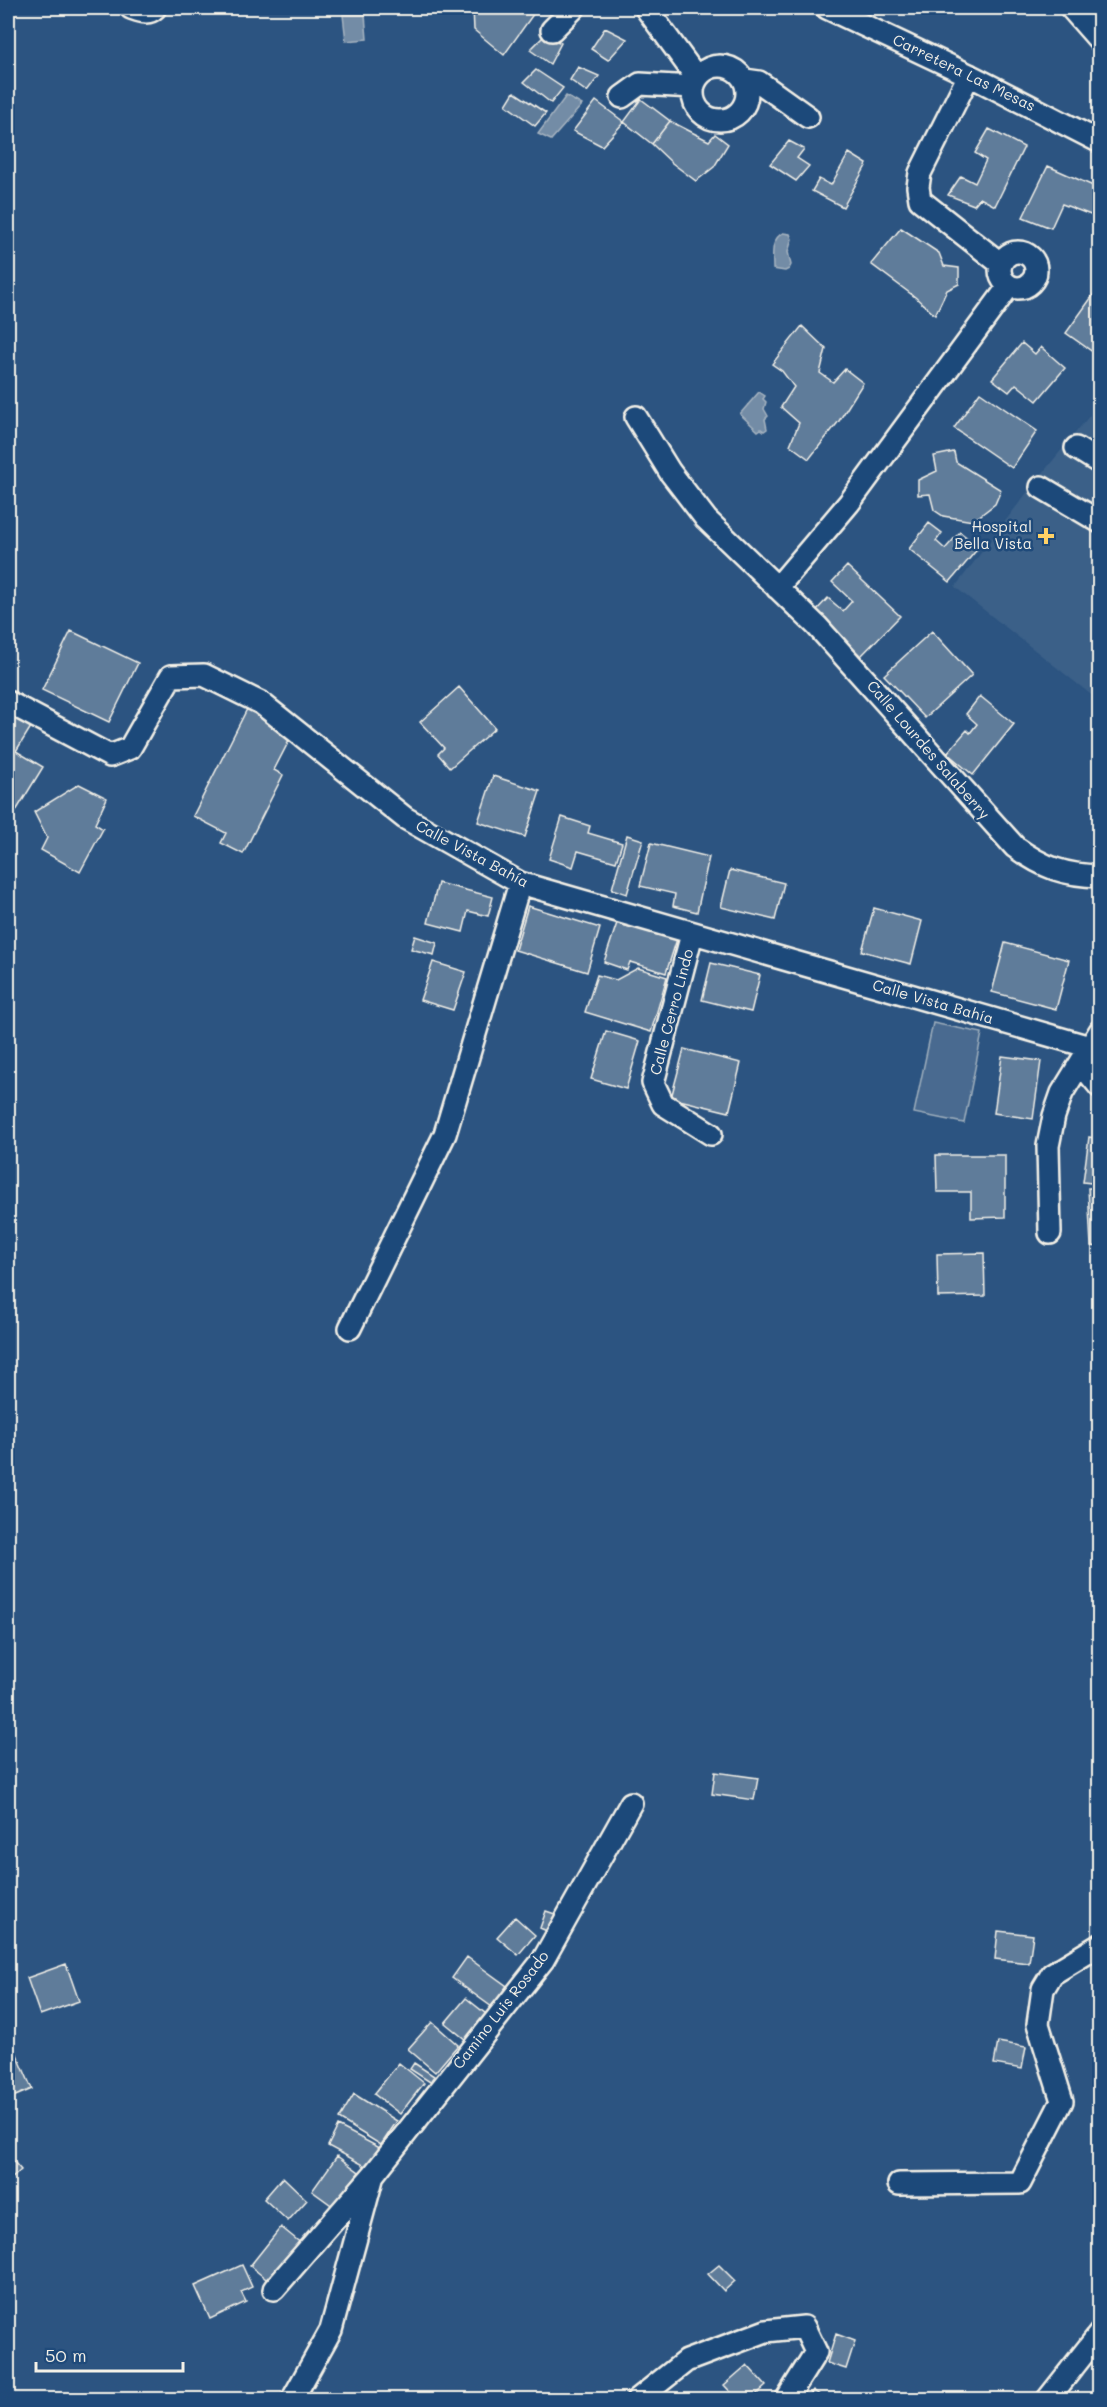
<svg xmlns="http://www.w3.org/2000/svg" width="1107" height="2407" font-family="Mali,sans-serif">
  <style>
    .built { fill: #3b6088 }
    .green { fill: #496b90; stroke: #9eaebc; stroke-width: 1.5 }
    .water { fill: #738ca6; stroke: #a7b4c0; stroke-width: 1.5 }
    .building { fill: #5e7b9a; stroke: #f4f1e8; stroke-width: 1.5 }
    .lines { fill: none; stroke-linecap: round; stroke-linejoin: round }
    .minor-casing { stroke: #f4f1e8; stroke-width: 26 }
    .minor { stroke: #1f4a7a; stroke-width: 21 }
    .poi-dot { fill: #ffd166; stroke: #1f4a7a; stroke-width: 2 }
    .labels { text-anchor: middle; stroke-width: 5; stroke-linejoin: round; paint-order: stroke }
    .street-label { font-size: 15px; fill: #f4f1e8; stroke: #1f4a7a }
    .poi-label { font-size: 15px; fill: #f4f1e8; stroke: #1f4a7a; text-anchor: end }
  </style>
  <rect width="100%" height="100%" fill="#2c5481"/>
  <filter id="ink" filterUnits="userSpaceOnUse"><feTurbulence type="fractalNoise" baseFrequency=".0167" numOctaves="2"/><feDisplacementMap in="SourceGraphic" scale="12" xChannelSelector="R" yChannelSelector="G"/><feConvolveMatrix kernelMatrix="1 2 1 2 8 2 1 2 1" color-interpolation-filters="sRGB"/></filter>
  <g filter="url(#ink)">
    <path class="built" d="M 1099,404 L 1099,701 L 955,587 L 1032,486 Z"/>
    <path class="green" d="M 933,1023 L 982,1033 L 964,1123 L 914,1113 Z"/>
    <path class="water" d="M 343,15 L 365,15 L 367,39 L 346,41 Z
      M 566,96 L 582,105 L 551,140 L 538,134 Z
      M 783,233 L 790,234 L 792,239 L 788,252 L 791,265 L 789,269 L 785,271 L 773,269 C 773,257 770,239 783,233 Z
      M 759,392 L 765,396 L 763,399 L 766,402 L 764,409 L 768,416 L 765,419 L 767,429 L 764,431 L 761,429 L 758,431 L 740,414 Z"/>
    <path class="building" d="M 473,8 L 527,8 L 534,13 L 504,55 L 474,30 Z
      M 605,28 L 627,39 L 608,60 L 591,49 Z
      M 545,35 L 561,43 L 550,64 L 530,50 Z
      M 578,67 L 599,76 L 587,92 L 570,80 Z
      M 536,70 L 563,88 L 551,103 L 524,82 Z
      M 514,92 L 546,113 L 535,126 L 506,105 Z
      M 641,99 L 670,121 L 652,144 L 624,122 Z
      M 596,101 L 624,122 L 602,146 L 573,131 Z
      M 670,121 L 709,141 L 715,134 L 728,144 L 714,167 L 696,181 L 672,163 L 652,144 Z
      M 989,129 L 1024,147 L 995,206 L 980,198 L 974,205 L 948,195 L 961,176 L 975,183 L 986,160 L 975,153 Z
      M 789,141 L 804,149 L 797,158 L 809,166 L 796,181 L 770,164 Z
      M 849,153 L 867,164 L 843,207 L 812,191 L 819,179 L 831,185 Z
      M 1048,166 L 1100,189 L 1100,209 L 1096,217 L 1062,204 L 1051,228 L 1023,217 Z
      M 901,228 L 939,253 L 944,266 L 959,268 L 959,284 L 947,290 L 935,315 L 915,297 L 871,264 Z
      M 1099,287 L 1100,287 L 1100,357 L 1066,333 Z
      M 802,326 L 826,349 L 820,373 L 833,382 L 845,369 L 863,383 L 839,421 L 809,459 L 790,445 L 799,423 L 781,407 L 794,387 L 782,371 L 772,364 Z
      M 1022,343 L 1035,354 L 1041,347 L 1065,368 L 1037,401 L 1016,384 L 1009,392 L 992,379 Z
      M 980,392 L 1037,431 L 1012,468 L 954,428 Z
      M 954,452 L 956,462 L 1001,490 L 995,504 L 973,521 L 943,516 L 934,510 L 930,494 L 918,495 L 918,480 L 937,471 L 934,456 Z
      M 929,523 L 942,533 L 936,541 L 945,549 L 960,532 L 979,547 L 950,582 L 909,549 Z
      M 847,566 L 900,616 L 861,656 L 814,613 L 828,598 L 843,611 L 852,601 L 832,582 Z
      M 71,631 L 138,663 L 109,722 L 42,690 Z
      M 932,631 L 972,675 L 925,718 L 884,675 Z
      M 459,687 L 495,728 L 450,768 L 438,754 L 444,748 L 420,722 Z
      M 980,696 L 1014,724 L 973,775 L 947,753 L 967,730 L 970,733 L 977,724 L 966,714 Z
      M 247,709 L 293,733 L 274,770 L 283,775 L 243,854 L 221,843 L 226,833 L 193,816 Z
      M 8,712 L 31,727 L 16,751 L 43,767 L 8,824 Z
      M 493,776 L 540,791 L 525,837 L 478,822 Z
      M 79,784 L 107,798 L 95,824 L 103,829 L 80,872 L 41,850 L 47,838 L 34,812 Z
      M 562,817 L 590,826 L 588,833 L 622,843 L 616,862 L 578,851 L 573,867 L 549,859 Z
      M 627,835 L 643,840 L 627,894 L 612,889 Z
      M 651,843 L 709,857 L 697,912 L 673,906 L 675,894 L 640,886 Z
      M 730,870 L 784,883 L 775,920 L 721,907 Z
      M 438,883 L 493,897 L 488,916 L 468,911 L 463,932 L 428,923 Z
      M 528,906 L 600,928 L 587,972 L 515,950 Z
      M 874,908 L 922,921 L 911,964 L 862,951 Z
      M 619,917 L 678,936 L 666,973 L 630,962 L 627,970 L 604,962 Z
      M 415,936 L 437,943 L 434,955 L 411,949 Z
      M 1005,943 L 1069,960 L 1056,1009 L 992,992 Z
      M 433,962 L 466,972 L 453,1010 L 420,1000 Z
      M 711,963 L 760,975 L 751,1012 L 702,1000 Z
      M 638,968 L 667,977 L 651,1032 L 585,1012 L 597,975 L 616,980 Z
      M 606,1031 L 640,1041 L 626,1089 L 591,1079 Z
      M 684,1049 L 741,1063 L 729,1112 L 671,1098 Z
      M 1002,1056 L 1041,1061 L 1033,1119 L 994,1113 Z
      M 1089,1137 L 1100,1139 L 1100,1184 L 1083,1182 Z
      M 936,1155 L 1005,1155 L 1005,1217 L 971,1218 L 971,1192 L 937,1192 Z
      M 1088,1188 L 1100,1188 L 1100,1247 L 1091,1246 Z
      M 984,1253 L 985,1296 L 938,1297 L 937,1254 Z
      M 715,1772 L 758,1778 L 754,1800 L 712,1794 Z
      M 546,1911 L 555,1914 L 549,1932 L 540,1928 Z
      M 515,1917 L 535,1935 L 518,1955 L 497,1937 Z
      M 998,1931 L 1033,1935 L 1029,1963 L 995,1959 Z
      M 467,1957 L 507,1986 L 492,2007 L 452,1978 Z
      M 66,1964 L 79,2001 L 40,2015 L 27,1978 Z
      M 466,1998 L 486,2014 L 466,2040 L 445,2023 Z
      M 432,2022 L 458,2045 L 435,2072 L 408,2049 Z
      M 10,2038 L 32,2089 L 8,2099 L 8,2040 Z
      M 998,2042 L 1026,2047 L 1022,2069 L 994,2064 Z
      M 399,2063 L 424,2083 L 400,2114 L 374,2094 Z
      M 414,2063 L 434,2076 L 430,2082 L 410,2069 Z
      M 354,2094 L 397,2121 L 381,2145 L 339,2119 Z
      M 338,2126 L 380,2148 L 369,2168 L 328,2146 Z
      M 8,2155 L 21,2170 L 8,2182 Z
      M 337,2156 L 359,2172 L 334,2207 L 312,2191 Z
      M 283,2177 L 307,2200 L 288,2221 L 264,2199 Z
      M 281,2227 L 302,2244 L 271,2283 L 250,2266 Z
      M 242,2265 L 252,2287 L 241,2292 L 246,2302 L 210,2319 L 195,2286 Z
      M 719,2265 L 735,2281 L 724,2291 L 708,2274 Z
      M 836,2334 L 855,2341 L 846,2369 L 827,2363 Z
      M 747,2365 L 766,2386 L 750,2400 L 738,2400 L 724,2385 Z
      M 813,2390 L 826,2400 L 806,2400 Z"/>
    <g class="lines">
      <defs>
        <path id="minor" d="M 131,8 C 140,11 148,15 155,8
          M 646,8 L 697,78
          M 827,8 L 969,75 L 1100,142
          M 1071,8 L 1100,41
          M 552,30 L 574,8
          M693 93a27 27 0 1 1 54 0a27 27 0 1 1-54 0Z
          M 969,75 L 920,173 L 918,187 L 920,200 L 1001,264
          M 745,80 L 759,82 L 808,117
          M 622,97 L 640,84 L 693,87
          M1000 270a18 18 0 1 1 36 0a18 18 0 1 1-36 0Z
          M 636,417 L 670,472 L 706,519 L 817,626 L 1015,847 C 1044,868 1064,875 1100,876
          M 1076,448 L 1100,463
          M 1041,487 L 1100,522
          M 777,588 L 849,503 L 1009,286
          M 8,702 L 110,756 L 130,748 L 171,676 L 204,675 L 261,703 L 405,818 L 520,883 L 1090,1047
          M 692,934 L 653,1083 L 663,1104 L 711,1134
          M 1081,1064 L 1100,1087
          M 1050,1233 L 1048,1146 L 1054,1116 L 1062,1093 L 1100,1031
          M 350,1328 L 445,1134 L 520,883
          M 899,2184 L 1020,2183 L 1062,2101 L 1038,2024 L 1043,1989 L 1052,1974 L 1100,1945
          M 274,2289 L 373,2175 L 543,1960 L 631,1803
          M 292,2400 L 331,2330 L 372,2179
          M 637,2400 L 686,2361 L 766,2331 L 804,2327 L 816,2352 L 786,2400
          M 1047,2400 L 1100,2333"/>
      </defs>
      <use href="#minor" class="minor-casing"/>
      <use href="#minor" class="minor"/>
    </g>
  </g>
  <path class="poi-dot" d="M1043 527h6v6h6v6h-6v6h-6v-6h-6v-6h6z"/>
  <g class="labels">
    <g class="street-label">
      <text transform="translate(964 73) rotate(26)" y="5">Carretera Las Mesas</text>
      <text transform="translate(928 750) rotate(49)" y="5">Calle Lourdes Salaberry</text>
      <text transform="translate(472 854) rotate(28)" y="5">Calle Vista Bahía</text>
      <text transform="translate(933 1002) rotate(16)" y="5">Calle Vista Bahía</text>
      <text transform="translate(672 1012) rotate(-75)" y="5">Calle Cerro Lindo</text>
      <text transform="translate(501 2010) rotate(-52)" y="5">Camino Luis Rosado</text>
    </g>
    <g class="poi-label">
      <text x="1032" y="532">Hospital<tspan x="1032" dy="17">Bella Vista</tspan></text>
    </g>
  </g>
  <rect width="1107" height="2407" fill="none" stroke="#1f4a7a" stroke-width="30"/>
  <rect x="15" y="15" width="1077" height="2377" fill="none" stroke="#f4f1e8" stroke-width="2" filter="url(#ink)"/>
  <path d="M36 2362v9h147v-9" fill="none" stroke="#f4f1e8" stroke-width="3"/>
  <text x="45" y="2362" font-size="18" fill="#f4f1e8" stroke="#1f4a7a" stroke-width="4.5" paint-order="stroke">50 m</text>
</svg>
